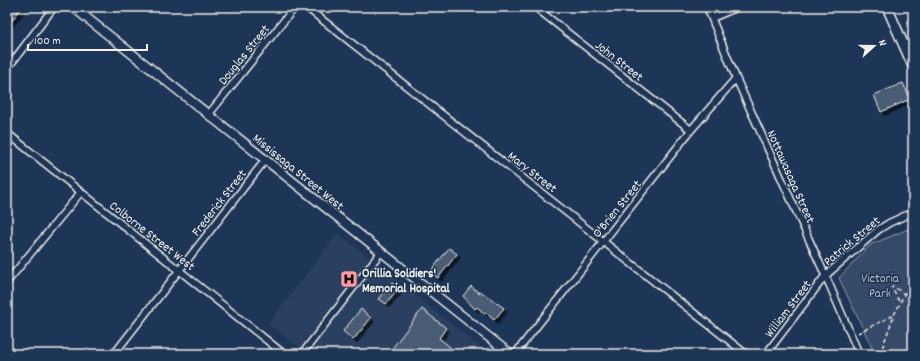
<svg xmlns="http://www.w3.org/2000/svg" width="920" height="361" font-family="Dekko,sans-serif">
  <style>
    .built { fill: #2a4060 }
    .green { fill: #354a67; stroke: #949ea8 }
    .building { fill: #485b74; stroke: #f4f1e8; filter: url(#shadow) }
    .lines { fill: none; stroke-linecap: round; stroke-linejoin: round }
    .minor-casing { stroke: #f4f1e8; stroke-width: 9 }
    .tertiary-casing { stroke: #f4f1e8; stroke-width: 11 }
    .secondary-casing { stroke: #f4f1e8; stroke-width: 12 }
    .path { stroke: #f4f1e8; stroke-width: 1.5; stroke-dasharray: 4 3; stroke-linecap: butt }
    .minor { stroke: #1d3557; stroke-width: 6 }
    .tertiary { stroke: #1d3557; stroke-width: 8 }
    .secondary { stroke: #1d3557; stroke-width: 9 }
    .labels { text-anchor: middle; stroke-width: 3; stroke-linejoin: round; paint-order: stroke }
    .street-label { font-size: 13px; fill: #f4f1e8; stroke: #1d3557 }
    .poi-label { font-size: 13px; font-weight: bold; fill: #f4f1e8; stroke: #1d3557; text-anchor: start }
    .park-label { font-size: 13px; fill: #bbbfc1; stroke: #1d3557 }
  </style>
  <defs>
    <filter id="shadow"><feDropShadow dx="3.5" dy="3.5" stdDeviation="0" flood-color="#0009"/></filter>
  </defs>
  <rect width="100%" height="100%" fill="#1d3557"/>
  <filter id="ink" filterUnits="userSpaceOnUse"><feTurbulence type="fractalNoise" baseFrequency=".025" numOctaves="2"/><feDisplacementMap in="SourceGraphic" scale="8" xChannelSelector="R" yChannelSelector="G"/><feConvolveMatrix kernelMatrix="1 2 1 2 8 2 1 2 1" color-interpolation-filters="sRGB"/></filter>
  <g filter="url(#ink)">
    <path class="built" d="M 338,233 L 489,354 L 304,354 L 299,347 L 268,324 Z"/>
    <path class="green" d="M 913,227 L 913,348 L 900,354 L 875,354 L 839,278 L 870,245 Z"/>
    <path class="building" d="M 7,7 L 22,7 L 7,27 Z
      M 903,83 L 910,99 L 881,112 L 874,95 Z
      M 449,248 L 457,254 L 438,278 L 430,272 Z
      M 392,283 L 399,289 L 386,304 L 379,299 Z
      M 471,286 L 479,293 L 480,291 L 504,308 L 494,320 L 486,313 L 485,314 L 477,307 L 475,309 L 463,296 Z
      M 361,309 L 371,318 L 353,340 L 343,331 Z
      M 422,309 L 446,328 L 439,338 L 451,348 L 446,354 L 388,354 Z"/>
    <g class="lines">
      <defs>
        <path id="minor" d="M 306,7 L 746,354
          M 535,7 L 691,130
          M 707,7 L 736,78 L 830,286 L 859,354
          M 712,18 L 738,7
          M 7,69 L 54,7
          M 209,114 L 295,7
          M 7,133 L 284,354
          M 7,282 L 81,192
          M 114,354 L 266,159
          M 302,354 L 381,252
          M 515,354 L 691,130 L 736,78
          M 766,354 L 825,276 L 878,230 L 889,223 L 913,212"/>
        <path id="tertiary" d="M 73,7 L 510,354"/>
        <path id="secondary" d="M 887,7 L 913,66"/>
      </defs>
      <use href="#minor" class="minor-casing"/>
      <use href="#tertiary" class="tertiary-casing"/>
      <use href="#secondary" class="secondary-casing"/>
      <path class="path" d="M 912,237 L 913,240
        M 899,301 L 892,288 L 893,286 L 904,294
        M 858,333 L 894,315
        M 880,354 L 894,315 L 913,277"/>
      <use href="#minor" class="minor"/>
      <use href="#tertiary" class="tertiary"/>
      <use href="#secondary" class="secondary"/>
    </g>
  </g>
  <defs>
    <symbol id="hospital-square" viewBox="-11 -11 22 22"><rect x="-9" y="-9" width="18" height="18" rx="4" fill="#ff9aa2" stroke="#1d3557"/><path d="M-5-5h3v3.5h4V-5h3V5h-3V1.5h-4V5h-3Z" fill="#111"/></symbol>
  </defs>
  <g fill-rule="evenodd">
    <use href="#hospital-square" x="339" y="269" width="20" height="20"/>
  </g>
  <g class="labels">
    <g class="street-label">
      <text transform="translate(243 54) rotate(-51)" y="5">Douglas Street</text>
      <text transform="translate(620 60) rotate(38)" y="5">John Street</text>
      <text transform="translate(299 171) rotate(39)" y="5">Mississaga Street West</text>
      <text transform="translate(533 171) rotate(38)" y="5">Mary Street</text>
      <text transform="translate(792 176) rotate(66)" y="5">Nottawasaga Street</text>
      <text transform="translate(218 202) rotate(-52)" y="5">Frederick Street</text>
      <text transform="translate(616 208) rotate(-51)" y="5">O'Brien Street</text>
      <text transform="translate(153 235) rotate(38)" y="5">Colborne Street West</text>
      <text transform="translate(851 240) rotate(-40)" y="5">Patrick Street</text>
      <text transform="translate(787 308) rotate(-53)" y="5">William Street</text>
    </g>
    <g class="poi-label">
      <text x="362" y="277">Orillia Soldiers'<tspan x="362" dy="15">Memorial Hospital</tspan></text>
    </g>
    <g class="park-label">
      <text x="880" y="282">Victoria<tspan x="880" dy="15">Park</tspan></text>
    </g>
  </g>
  <rect width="920" height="361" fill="none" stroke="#1d3557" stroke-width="24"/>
  <rect x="12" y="12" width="896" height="337" fill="none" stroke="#f4f1e8" stroke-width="1.5" filter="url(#ink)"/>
  <g transform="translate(874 46) rotate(69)" stroke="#1d3557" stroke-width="3" paint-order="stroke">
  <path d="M0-3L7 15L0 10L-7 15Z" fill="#f4f1e8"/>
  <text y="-6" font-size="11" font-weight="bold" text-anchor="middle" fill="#f4f1e8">N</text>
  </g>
  <path d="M28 44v6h119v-6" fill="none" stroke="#f4f1e8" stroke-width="2"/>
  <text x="34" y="44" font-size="12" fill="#f4f1e8" stroke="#1d3557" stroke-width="3" paint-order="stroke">100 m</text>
</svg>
